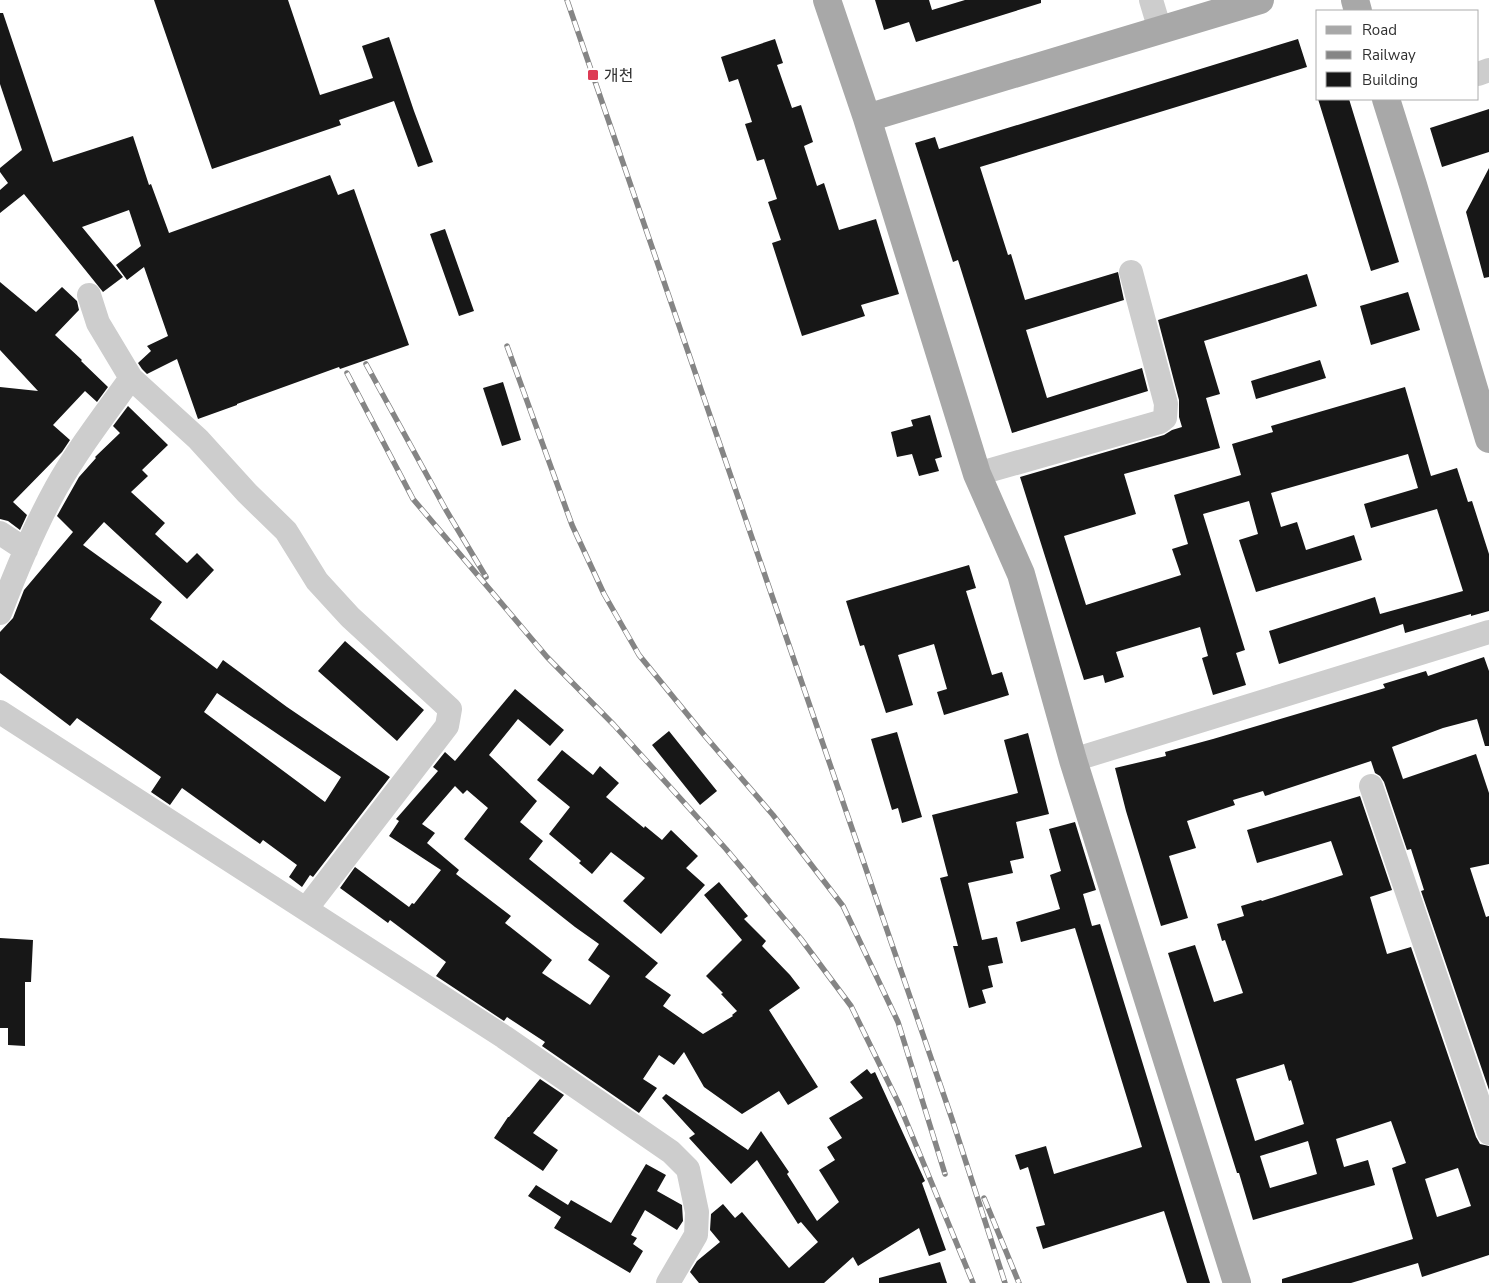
<svg xmlns="http://www.w3.org/2000/svg" width="1489" height="1283" font-family="'Nunito Sans','Noto Sans KR',sans-serif">
  <style>
    .building { fill: #171717; fill-rule: evenodd }
    .lines { fill: none; stroke-linecap: round; stroke-linejoin: round }
    .minor { stroke: #cdcdcd; stroke-width: 24 }
    .major { stroke: #a8a8a8; stroke-width: 28 }
    .rail-casing { stroke: #858585; stroke-width: 5.5 }
    .rail { stroke: #fff; stroke-width: 4; stroke-dasharray: 11; stroke-linecap: butt }
    .poi-dot { fill: #dd3b54; stroke: #fff; stroke-width: 2 }
    .labels { text-anchor: middle; stroke-width: 5; stroke-linejoin: round; paint-order: stroke }
    .poi-label { font-size: 16px; fill: #303030; stroke: #fff; text-anchor: start }
  </style>
  <rect width="100%" height="100%" fill="#fff"/>
  <path class="building" d="M 154,0 L 288,0 L 320,95 L 373,78 L 362,46 L 389,37 L 414,111 L 433,162 L 418,167 L 394,101 L 339,120 L 341,125 L 212,169 Z
    M 875,0 L 929,0 L 932,10 L 965,0 L 1041,0 L 1041,3 L 916,42 L 909,22 L 884,30 Z
    M 0,13 L 3,13 L 53,162 L 133,136 L 149,185 L 151,184 L 169,233 L 330,175 L 338,195 L 354,189 L 409,345 L 340,369 L 339,367 L 237,404 L 237,405 L 198,419 L 177,359 L 147,374 L 142,369 L 138,363 L 151,351 L 147,346 L 168,336 L 144,267 L 127,280 L 116,265 L 141,246 L 129,210 L 82,227 L 123,277 L 103,292 L 24,194 L 0,213 L 0,190 L 8,183 L 0,172 L 0,168 L 22,150 L 0,84 Z
    M 775,39 L 783,63 L 777,65 L 792,108 L 801,105 L 813,142 L 804,146 L 817,186 L 824,183 L 839,230 L 876,219 L 899,294 L 861,305 L 865,316 L 802,336 L 772,243 L 781,240 L 768,202 L 777,199 L 764,159 L 757,161 L 745,124 L 752,122 L 738,79 L 729,82 L 721,57 Z
    M 1298,39 L 1307,67 L 980,167 L 1008,255 L 1011,254 L 1025,300 L 1118,272 L 1124,300 L 1026,330 L 1047,398 L 1142,368 L 1148,391 L 1012,433 L 958,260 L 953,262 L 915,143 L 935,137 L 939,149 Z
    M 1318,99 L 1349,99 L 1399,262 L 1371,271 Z
    M 1489,109 L 1489,152 L 1442,167 L 1430,128 Z
    M 1489,168 L 1489,277 L 1484,278 L 1466,212 Z
    M 445,229 L 474,311 L 459,316 L 430,234 Z
    M 1307,274 L 1317,306 L 1204,341 L 1220,394 L 1206,398 L 1220,448 L 1124,474 L 1136,514 L 1064,536 L 1086,605 L 1181,575 L 1172,549 L 1188,544 L 1174,495 L 1241,475 L 1232,444 L 1273,432 L 1271,426 L 1405,387 L 1431,476 L 1457,468 L 1468,502 L 1472,501 L 1489,554 L 1489,611 L 1471,616 L 1471,614 L 1405,633 L 1403,624 L 1279,664 L 1269,631 L 1375,597 L 1380,614 L 1463,591 L 1437,509 L 1371,528 L 1364,504 L 1418,488 L 1408,454 L 1271,493 L 1281,527 L 1297,522 L 1306,550 L 1354,535 L 1362,560 L 1256,592 L 1239,540 L 1258,534 L 1249,501 L 1203,514 L 1245,650 L 1236,653 L 1246,685 L 1213,695 L 1202,658 L 1208,656 L 1200,627 L 1116,652 L 1124,677 L 1105,683 L 1103,675 L 1084,680 L 1020,477 L 1164,435 L 1172,430 L 1182,427 L 1179,417 L 1179,400 L 1158,320 Z
    M 0,282 L 36,312 L 62,287 L 77,301 L 79,310 L 55,335 L 82,360 L 81,361 L 108,387 L 97,402 L 85,391 L 53,425 L 70,440 L 62,452 L 13,502 L 27,515 L 20,530 L 8,521 L 0,519 L 0,387 L 38,391 L 0,350 Z
    M 1408,292 L 1420,330 L 1371,345 L 1360,306 Z
    M 1320,360 L 1326,378 L 1256,399 L 1251,381 Z
    M 503,382 L 521,440 L 502,446 L 483,388 Z
    M 128,406 L 168,445 L 142,470 L 148,476 L 131,492 L 165,523 L 155,534 L 187,563 L 197,553 L 214,570 L 187,599 L 104,522 L 83,545 L 162,602 L 150,619 L 217,669 L 223,660 L 287,707 L 390,777 L 313,877 L 310,875 L 302,887 L 289,877 L 297,865 L 263,840 L 260,844 L 182,788 L 170,805 L 151,792 L 161,777 L 77,718 L 70,726 L 0,673 L 0,632 L 13,618 L 24,590 L 73,532 L 57,516 L 79,477 L 96,458 L 95,457 L 120,433 L 113,426 ZM 217,693 L 341,777 L 325,802 L 204,712 Z
    M 930,415 L 942,457 L 935,459 L 939,471 L 919,476 L 912,454 L 897,457 L 891,432 L 913,426 L 911,420 Z
    M 969,565 L 976,588 L 966,591 L 992,675 L 1002,672 L 1009,695 L 944,715 L 937,692 L 947,689 L 934,644 L 898,655 L 913,705 L 886,713 L 864,645 L 860,646 L 846,601 Z
    M 345,641 L 424,710 L 397,741 L 318,671 Z
    M 1484,657 L 1489,671 L 1489,746 L 1485,746 L 1477,719 L 1443,728 L 1392,747 L 1403,779 L 1476,754 L 1489,793 L 1489,864 L 1470,868 L 1486,917 L 1489,916 L 1489,1090 L 1421,891 L 1424,890 L 1411,849 L 1407,850 L 1384,782 L 1380,776 L 1375,773 L 1371,761 L 1265,796 L 1263,791 L 1233,800 L 1235,805 L 1187,821 L 1196,848 L 1169,856 L 1188,918 L 1161,926 L 1126,811 L 1115,768 L 1166,756 L 1165,752 L 1213,739 L 1385,688 L 1383,684 L 1426,671 L 1428,676 Z
    M 515,689 L 564,730 L 550,746 L 518,719 L 489,755 L 537,801 L 520,822 L 543,841 L 529,859 L 658,963 L 645,977 L 671,995 L 663,1006 L 703,1034 L 733,1016 L 732,1015 L 737,1011 L 721,994 L 723,993 L 706,976 L 742,940 L 704,895 L 719,882 L 748,916 L 744,919 L 766,941 L 762,946 L 790,975 L 800,988 L 769,1010 L 818,1087 L 788,1105 L 779,1091 L 742,1114 L 704,1087 L 684,1052 L 674,1065 L 659,1055 L 643,1079 L 657,1088 L 639,1113 L 542,1046 L 545,1042 L 507,1017 L 504,1021 L 436,976 L 446,962 L 390,920 L 388,923 L 340,888 L 355,867 L 409,907 L 412,903 L 414,904 L 441,870 L 389,836 L 399,821 L 396,819 L 438,771 L 433,767 L 445,752 L 455,761 ZM 455,786 L 463,794 L 467,790 L 488,808 L 464,839 L 575,927 L 599,944 L 588,960 L 610,976 L 590,1005 L 542,973 L 552,960 L 505,923 L 511,916 L 456,874 L 459,870 L 427,843 L 435,833 L 422,824 Z
    M 669,731 L 717,791 L 700,805 L 652,745 Z
    M 897,732 L 922,817 L 902,823 L 898,808 L 892,810 L 871,739 Z
    M 1028,733 L 1049,814 L 1016,822 L 1024,858 L 1010,861 L 1013,873 L 968,883 L 982,940 L 997,937 L 1003,963 L 988,966 L 993,987 L 982,990 L 986,1003 L 969,1008 L 953,946 L 958,946 L 940,878 L 948,876 L 932,815 L 1018,793 L 1004,740 Z
    M 562,750 L 593,775 L 600,766 L 619,783 L 606,797 L 644,828 L 645,826 L 662,840 L 671,830 L 698,856 L 686,868 L 705,885 L 661,934 L 623,901 L 645,878 L 611,852 L 592,874 L 579,863 L 581,861 L 549,834 L 570,807 L 537,780 Z
    M 1360,796 L 1392,890 L 1370,897 L 1387,954 L 1411,947 L 1476,1137 L 1480,1144 L 1489,1146 L 1489,1255 L 1422,1277 L 1418,1263 L 1351,1283 L 1282,1283 L 1282,1279 L 1413,1239 L 1392,1168 L 1406,1163 L 1391,1121 L 1336,1139 L 1344,1167 L 1368,1160 L 1375,1185 L 1253,1220 L 1239,1173 L 1237,1173 L 1168,953 L 1195,945 L 1214,1002 L 1243,993 L 1225,940 L 1222,941 L 1217,924 L 1244,916 L 1241,906 L 1261,900 L 1262,901 L 1343,875 L 1331,841 L 1257,863 L 1247,830 ZM 1284,1064 L 1289,1081 L 1291,1080 L 1304,1124 L 1255,1141 L 1236,1079 ZM 1308,1141 L 1317,1174 L 1270,1188 L 1260,1156 ZM 1458,1168 L 1471,1206 L 1437,1217 L 1425,1179 Z
    M 1075,822 L 1096,890 L 1083,894 L 1092,926 L 1100,924 L 1210,1283 L 1187,1283 L 1164,1211 L 1043,1249 L 1036,1227 L 1045,1225 L 1028,1167 L 1020,1170 L 1015,1155 L 1046,1146 L 1054,1174 L 1142,1147 L 1075,928 L 1021,942 L 1016,922 L 1060,909 L 1050,875 L 1061,871 L 1049,829 Z
    M 0,938 L 33,940 L 31,982 L 25,982 L 25,1046 L 8,1045 L 8,1028 L 0,1028 Z
    M 867,1069 L 871,1074 L 875,1072 L 925,1181 L 922,1183 L 946,1250 L 929,1256 L 919,1228 L 858,1266 L 853,1257 L 824,1283 L 699,1283 L 690,1272 L 697,1261 L 720,1242 L 710,1230 L 711,1214 L 723,1204 L 735,1218 L 742,1212 L 789,1268 L 818,1242 L 801,1222 L 798,1224 L 757,1160 L 731,1184 L 689,1138 L 695,1134 L 662,1098 L 666,1094 L 748,1150 L 761,1131 L 789,1172 L 787,1174 L 817,1221 L 839,1202 L 819,1170 L 835,1160 L 827,1147 L 842,1138 L 829,1118 L 863,1098 L 850,1082 Z
    M 540,1079 L 564,1095 L 533,1133 L 558,1150 L 543,1171 L 494,1138 L 508,1117 L 509,1117 Z
    M 646,1164 L 666,1175 L 657,1191 L 682,1205 L 683,1221 L 677,1230 L 645,1210 L 631,1235 L 637,1238 L 633,1244 L 643,1251 L 630,1273 L 554,1228 L 561,1217 L 528,1196 L 536,1185 L 568,1205 L 571,1200 L 611,1223 Z
    M 940,1262 L 947,1283 L 879,1283 L 879,1278 Z"/>
  <g class="lines">
    <path class="minor" d="M 1151,0 L 1160,30
      M 1478,74 L 1489,70
      M 89,295 L 98,323 L 131,378 L 198,439 L 247,493 L 286,531 L 317,581 L 350,617 L 450,709 L 447,726 L 306,909
      M 977,474 L 1160,422 L 1165,418 L 1166,404 L 1131,272
      M 0,533 L 26,550
      M 0,613 C 16,571 34,528 56,488 C 78,449 105,414 131,378
      M 0,712 L 504,1037 L 671,1152 L 688,1169 L 697,1212 L 696,1235 L 668,1283
      M 1073,760 L 1489,632
      M 1371,786 L 1489,1133"/>
    <path class="major" d="M 827,0 L 867,118 L 977,474 L 1021,574 L 1073,760 L 1237,1283
      M 1355,0 L 1358,11
      M 1386,99 L 1413,185 L 1489,439
      M 867,118 L 1260,0"/>
    <defs>
      <path id="rail" d="M 567,0 L 952,1119 L 1005,1283
        M 507,346 L 572,525 L 604,594 L 639,655 L 705,736 L 773,815 L 843,906 L 898,1022 L 945,1174
        M 366,364 L 446,510 L 486,577
        M 347,373 L 413,499 L 547,657 L 614,725 L 726,849 L 801,939 L 851,1006 L 899,1104 L 973,1283
        M 984,1198 L 1019,1283"/>
    </defs>
    <use href="#rail" class="rail-casing"/>
    <use href="#rail" class="rail"/>
  </g>
  <rect class="poi-dot" x="587" y="69" width="12" height="12" rx="2.5"/>
  <g class="labels">
    <g class="poi-label">
      <text x="604" y="81">개천</text>
    </g>
  </g>
  <rect x="1316" y="10" width="162" height="90" fill="#ffffff" stroke="#acacac"/>
  <rect x="1326" y="26" width="25" height="8" fill="#a8a8a8" stroke="#acacac"/>
  <text x="1362" y="35" font-size="15" fill="#303030">Road</text>
  <rect x="1326" y="51" width="25" height="8" fill="#858585" stroke="#acacac"/>
  <text x="1362" y="60" font-size="15" fill="#303030">Railway</text>
  <rect x="1326" y="72" width="25" height="15" fill="#171717" stroke="#acacac"/>
  <text x="1362" y="85" font-size="15" fill="#303030">Building</text>
</svg>
